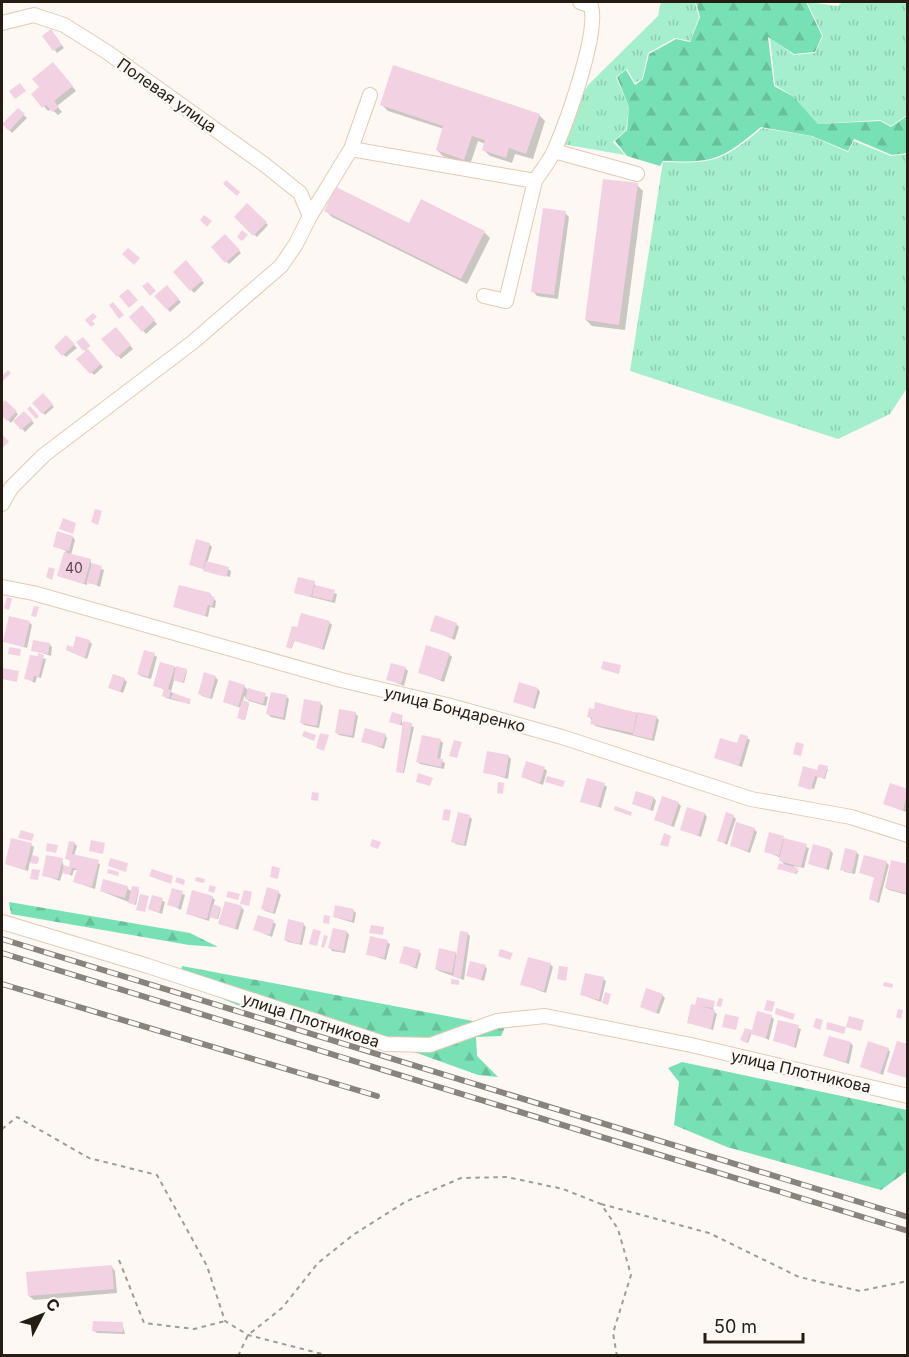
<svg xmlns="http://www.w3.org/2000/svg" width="909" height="1357" font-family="Inter,sans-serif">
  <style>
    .grass { fill: url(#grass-tufts) }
    .forest { fill: url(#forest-firs) }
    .shadow { fill: #0003 }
    .building { fill: #f2d1e3 }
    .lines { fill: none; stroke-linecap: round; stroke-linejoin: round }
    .minor-casing { stroke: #e4cab2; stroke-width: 16 }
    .path { stroke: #a29b94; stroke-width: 2; stroke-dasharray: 4.5 4.5; stroke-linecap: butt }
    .minor { stroke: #fff; stroke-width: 14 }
    .rail-casing { stroke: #8a837c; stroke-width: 6 }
    .rail { stroke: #fdf8f3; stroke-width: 4; stroke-dasharray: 11; stroke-linecap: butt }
    .labels { text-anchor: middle; stroke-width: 4.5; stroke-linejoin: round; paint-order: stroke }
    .number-label { font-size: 14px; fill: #584947 }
    .street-label { font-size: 16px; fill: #251c13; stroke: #fdf8f3 }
  </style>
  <defs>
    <pattern id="grass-tufts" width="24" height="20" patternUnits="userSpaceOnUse" patternTransform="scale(1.5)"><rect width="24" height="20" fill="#a5efcc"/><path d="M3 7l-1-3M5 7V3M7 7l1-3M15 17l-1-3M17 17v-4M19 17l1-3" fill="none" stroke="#8eccae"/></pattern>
    <pattern id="forest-firs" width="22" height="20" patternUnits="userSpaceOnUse" patternTransform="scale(1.5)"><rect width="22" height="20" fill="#77e1b3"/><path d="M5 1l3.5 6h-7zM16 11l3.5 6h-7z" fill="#67c099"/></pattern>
  </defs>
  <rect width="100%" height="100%" fill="#fdf8f3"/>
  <path class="grass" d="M 661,2 L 695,2 L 699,17 L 690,41 L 675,38 L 648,53 L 642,79 L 635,83 L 627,69 L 616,77 L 629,107 L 626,130 L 613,142 L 625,155 L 562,144 L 574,110 L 588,85 L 658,16 Z
    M 807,2 L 838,6 L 842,2 L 907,2 L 907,115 L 891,126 L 880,120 L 818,124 L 794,97 L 775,85 L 770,38 L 794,55 L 815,53 L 823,36 Z
    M 762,128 L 811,136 L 848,152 L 854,141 L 891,156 L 907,154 L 907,388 L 890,414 L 838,439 L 630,371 L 663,162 C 714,164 723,161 762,128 Z"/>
  <path class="forest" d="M 696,2 L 806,2 L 822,36 L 815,52 L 794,54 L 768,37 L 774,86 L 794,97 L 818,124 L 880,121 L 891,127 L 907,116 L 907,153 L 892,155 L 854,139 L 848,151 L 812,136 L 761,127 C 721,160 715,163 663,161 L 660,166 L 627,156 L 615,141 L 627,130 L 629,107 L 617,77 L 626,70 L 635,85 L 643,79 L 649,54 L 676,39 L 690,42 L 700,17 Z
    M 9,902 L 190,933 L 218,947 L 189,945 L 11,914 Z
    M 182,966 L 505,1027 L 501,1036 L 476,1037 L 477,1056 L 498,1077 L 478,1075 L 417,1053 L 366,1043 L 307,1019 L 242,1007 L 180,981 Z
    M 682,1062 L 907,1110 L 907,1171 L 881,1190 L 727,1147 L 674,1125 L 679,1082 L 668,1068 Z"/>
  <path class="shadow" d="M 54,34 L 64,48 L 57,53 L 44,36 Z
    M 57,68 L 76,91 L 57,106 L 62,112 L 58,115 L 51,109 L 48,111 L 33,94 Z
    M 382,105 L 539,115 L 545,121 L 533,159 L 515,154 L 512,163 L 490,156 L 484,150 L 485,144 L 478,141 L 470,165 L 443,156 L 437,150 L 444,129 L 388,111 Z
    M 18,110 L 27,118 L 12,133 L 4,124 Z
    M 637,185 L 643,191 L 625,330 L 592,326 L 586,320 Z
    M 247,205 L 268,225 L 257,237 L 236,217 Z
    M 326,211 L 409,225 L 484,232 L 490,238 L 467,284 L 332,217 Z
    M 565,213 L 569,217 L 558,299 L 537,296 L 533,291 Z
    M 225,236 L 241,253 L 229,264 L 213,247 Z
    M 186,262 L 204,283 L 194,293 L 175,272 Z
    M 167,287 L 181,302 L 170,312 L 156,296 Z
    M 142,307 L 157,324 L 146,334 L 131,317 Z
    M 116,329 L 133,349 L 121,359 L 104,339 Z
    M 66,337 L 77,348 L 66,357 L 56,347 Z
    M 83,339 L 90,346 L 86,349 L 103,367 L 94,375 L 78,359 L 87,352 L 78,343 Z
    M 43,395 L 54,407 L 45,415 L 34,403 Z
    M 5,402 L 18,414 L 11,423 L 2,414 L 2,406 Z
    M 24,413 L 34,423 L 25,432 L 15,421 Z
    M 73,537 L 75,540 L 71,555 L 90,560 L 92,565 L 104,570 L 100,587 L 88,581 L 87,585 L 59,576 L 66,551 L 55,546 Z
    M 209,544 L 212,547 L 207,563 L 228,569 L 231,571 L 230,577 L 191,565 Z
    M 314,582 L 316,587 L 337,594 L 335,603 L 295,593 Z
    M 210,594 L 216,601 L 215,608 L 210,607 L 208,617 L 175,607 Z
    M 29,622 L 32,625 L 27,648 L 4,641 Z
    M 329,622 L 332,625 L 324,650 L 295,639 L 292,648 L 288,646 L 297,629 Z
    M 456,624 L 459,627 L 455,640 L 432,630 Z
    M 89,641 L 92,644 L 87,659 L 67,650 Z
    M 49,644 L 52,647 L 51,656 L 33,650 Z
    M 449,654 L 452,657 L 444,682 L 419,672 Z
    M 154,655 L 157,657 L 151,679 L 141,676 L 138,674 Z
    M 32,656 L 46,659 L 41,678 L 37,677 L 35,683 L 26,678 Z
    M 174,667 L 187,671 L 184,683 L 174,680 L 171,692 L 190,700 L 190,704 L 166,698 L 163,695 L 165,690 L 155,685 Z
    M 405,668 L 408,671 L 404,686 L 387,679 Z
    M 215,677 L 218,680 L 212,699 L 202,696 L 200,693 Z
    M 124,679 L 127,682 L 123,693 L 110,687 Z
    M 244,686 L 249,691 L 268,697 L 266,706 L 249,701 L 244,696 L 243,702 L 249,704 L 245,720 L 240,719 L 241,708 L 225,702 Z
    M 538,689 L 540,692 L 535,709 L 515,701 Z
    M 287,697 L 289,699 L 285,720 L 271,717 L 268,714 Z
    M 320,703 L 323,706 L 319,728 L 304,725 L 301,722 Z
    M 596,704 L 656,717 L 659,720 L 654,741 L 595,726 L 589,716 L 595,711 Z
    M 355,713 L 358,716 L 354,738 L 339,735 L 336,732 Z
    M 402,717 L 402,723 L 414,727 L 404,773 L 398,772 L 404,726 L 392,722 Z
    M 385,735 L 387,738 L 384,749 L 363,741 Z
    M 747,738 L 750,740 L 742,767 L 716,757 Z
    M 440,740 L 443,743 L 440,760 L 445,763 L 444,769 L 420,764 L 417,761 Z
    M 508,756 L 511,759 L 508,779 L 485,772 Z
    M 545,769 L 547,771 L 543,785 L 522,777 Z
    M 828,769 L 825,779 L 818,776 L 814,789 L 800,785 L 816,771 Z
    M 604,785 L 607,787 L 601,808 L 582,801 Z
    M 908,790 L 906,812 L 885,804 Z
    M 654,798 L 656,801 L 653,811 L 634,804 Z
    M 678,803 L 681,806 L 674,827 L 656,820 Z
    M 705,814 L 707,817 L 701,837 L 682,829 Z
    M 733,816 L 736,819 L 727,845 L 719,840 Z
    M 470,817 L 472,819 L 466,846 L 456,844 L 453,841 Z
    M 754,829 L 757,832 L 750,853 L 731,845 Z
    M 770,834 L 809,848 L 804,868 L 793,866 L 798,871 L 797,874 L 780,869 L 786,866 L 781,861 L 781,858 L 765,851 Z
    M 74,843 L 77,846 L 74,856 L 100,864 L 95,889 L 75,882 L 78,870 L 74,870 L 72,876 L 63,871 L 60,881 L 43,875 L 62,860 L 64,867 L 70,868 L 72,862 L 66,858 Z
    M 31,845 L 34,847 L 32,856 L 39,859 L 37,864 L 30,861 L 28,871 L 6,864 Z
    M 830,850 L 833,853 L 829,870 L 810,864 Z
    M 856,852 L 859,855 L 855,874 L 845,872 L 842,869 Z
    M 886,862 L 889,865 L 879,903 L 870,899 L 876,878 L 861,873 Z
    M 908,866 L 908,895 L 889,890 L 886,888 Z
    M 127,888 L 132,892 L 139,890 L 136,905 L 101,891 Z
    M 173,890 L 185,895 L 181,910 L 169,904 Z
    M 278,892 L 281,895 L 275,914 L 265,911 L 263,909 Z
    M 153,897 L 165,902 L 162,914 L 149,909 Z
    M 212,897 L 215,900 L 213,906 L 221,909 L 218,919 L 210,917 L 209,921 L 188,914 Z
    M 241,907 L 244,910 L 238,930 L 220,923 Z
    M 353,910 L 356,913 L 354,923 L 334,917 Z
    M 273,922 L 276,924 L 272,937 L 255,930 Z
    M 303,924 L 306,927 L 302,945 L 288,942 L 285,940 Z
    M 347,932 L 349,935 L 345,953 L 332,951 L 330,948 Z
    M 467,933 L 470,936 L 464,980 L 439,971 L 436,969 L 455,953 L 458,956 Z
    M 387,942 L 390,944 L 386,960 L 367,954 Z
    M 419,951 L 421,954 L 417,969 L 401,962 Z
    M 550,964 L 553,967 L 546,993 L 522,984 Z
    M 485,966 L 487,969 L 484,981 L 468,975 Z
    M 603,979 L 606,981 L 601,1002 L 582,995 Z
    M 662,995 L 665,998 L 659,1014 L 641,1007 Z
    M 714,1002 L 713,1011 L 717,1014 L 713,1030 L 688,1022 L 701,1008 L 697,1003 Z
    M 771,1016 L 774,1019 L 769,1040 L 752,1032 L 748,1043 L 743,1041 L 751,1031 Z
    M 779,1021 L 801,1029 L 796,1048 L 774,1040 Z
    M 851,1043 L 853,1046 L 849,1064 L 825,1056 Z
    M 888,1049 L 890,1052 L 883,1075 L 862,1066 Z
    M 111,1266 L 115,1271 L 117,1293 L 34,1300 L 29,1296 Z
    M 122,1323 L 125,1334 L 97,1333 L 94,1331 Z"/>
  <path class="building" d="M 51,29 L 62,45 L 53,51 L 42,36 Z
    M 53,62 L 73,86 L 54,101 L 59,107 L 52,112 L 46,105 L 42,108 L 31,94 L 39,87 L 32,79 Z
    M 393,65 L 540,114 L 526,154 L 509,148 L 506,158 L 482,150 L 485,140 L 472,136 L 464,160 L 436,150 L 443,126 L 380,105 Z
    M 20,83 L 26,91 L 15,99 L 9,91 Z
    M 18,108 L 25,114 L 9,131 L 2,124 Z
    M 603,179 L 638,183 L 619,325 L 585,320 Z
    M 226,180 L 240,192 L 237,196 L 223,184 Z
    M 336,187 L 409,223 L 421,199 L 485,231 L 461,279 L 324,211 Z
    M 247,203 L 267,222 L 253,236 L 234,217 Z
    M 543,208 L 566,211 L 554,295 L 531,292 Z
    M 204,215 L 212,221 L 207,227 L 200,220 Z
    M 242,230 L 248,235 L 242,241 L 237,237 Z
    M 225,234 L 240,250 L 225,263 L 211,247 Z
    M 128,248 L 140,258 L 134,265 L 122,254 Z
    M 186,260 L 203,280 L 190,291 L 173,272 Z
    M 148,282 L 156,291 L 150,296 L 142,286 Z
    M 167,285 L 179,299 L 167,310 L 154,296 Z
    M 128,289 L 138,300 L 129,308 L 119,296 Z
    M 113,302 L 124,315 L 119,319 L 109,305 Z
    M 142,305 L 155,320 L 142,332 L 129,317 Z
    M 93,313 L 97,317 L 92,321 L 95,324 L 91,327 L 85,320 Z
    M 116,327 L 131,345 L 117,357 L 101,339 Z
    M 66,335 L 75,344 L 62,356 L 54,347 Z
    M 83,337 L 90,345 L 83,351 L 76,342 Z
    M 88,349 L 101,364 L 90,374 L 76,359 Z
    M 8,370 L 11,373 L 2,382 L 2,376 Z
    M 43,393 L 53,404 L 42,414 L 32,403 Z
    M 5,400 L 17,411 L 7,421 L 2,416 L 2,404 Z
    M 30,406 L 39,416 L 36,419 L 27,409 Z
    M 24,411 L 33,420 L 21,430 L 13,421 Z
    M 2,434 L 9,442 L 2,448 Z
    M 95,509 L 102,511 L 98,525 L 91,522 Z
    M 63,518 L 76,523 L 73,534 L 59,529 Z
    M 57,531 L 73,536 L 69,551 L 53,547 Z
    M 196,539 L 210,543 L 203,569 L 189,565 Z
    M 64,552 L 91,559 L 84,584 L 57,576 Z
    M 206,561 L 229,567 L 226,577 L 203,571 Z
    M 92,563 L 102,566 L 97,585 L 86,583 Z
    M 49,567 L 55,569 L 52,580 L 46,577 Z
    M 298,577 L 315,581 L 311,597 L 294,593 Z
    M 179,585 L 211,593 L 210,596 L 215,597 L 212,606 L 208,605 L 205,616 L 173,607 Z
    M 315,585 L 335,590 L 332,601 L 312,596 Z
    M 7,597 L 12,599 L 9,610 L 4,608 Z
    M 34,606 L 39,607 L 36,617 L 31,616 Z
    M 301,613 L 330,621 L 322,649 L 294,641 L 291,649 L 286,647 L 292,626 L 297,627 Z
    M 435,615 L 457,623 L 452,638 L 430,631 Z
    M 9,616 L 30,621 L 24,647 L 3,642 Z
    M 76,636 L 90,640 L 85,658 L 66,650 L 67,645 L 73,647 Z
    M 33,640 L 50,643 L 48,654 L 31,651 Z
    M 426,645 L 450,653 L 441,680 L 418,673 Z
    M 9,647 L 21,649 L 20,656 L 8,654 Z
    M 144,650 L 155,653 L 148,677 L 137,674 Z
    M 38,653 L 44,655 L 39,677 L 34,676 L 33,681 L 24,679 L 30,655 L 38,656 Z
    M 603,661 L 621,665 L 619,674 L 601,669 Z
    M 160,662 L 175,666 L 168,689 L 171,690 L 169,698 L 162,696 L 164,689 L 153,686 Z
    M 391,663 L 406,667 L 401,684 L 386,680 Z
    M 176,666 L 187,669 L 183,683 L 173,680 Z
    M 3,668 L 19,671 L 17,682 L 2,679 Z
    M 204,672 L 216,676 L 210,698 L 198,694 Z
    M 113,674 L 125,678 L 120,692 L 108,688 Z
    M 229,680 L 245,685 L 238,707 L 223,702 Z
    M 519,682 L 538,688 L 533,708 L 513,702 Z
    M 248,688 L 266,693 L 263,704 L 245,699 Z
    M 271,692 L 287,695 L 283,718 L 266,714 Z
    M 173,693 L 191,699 L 189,704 L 171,698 Z
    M 304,699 L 321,702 L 317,726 L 300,723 Z
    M 242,700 L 249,702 L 245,720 L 237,718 Z
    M 595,702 L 637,713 L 633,733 L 590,724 L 592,718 L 587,717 L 589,708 L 594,709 Z
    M 339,709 L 356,712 L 352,736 L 335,733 Z
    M 392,712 L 403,715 L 400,725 L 389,722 Z
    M 638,712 L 657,716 L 652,739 L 633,735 Z
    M 403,721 L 412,723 L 403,773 L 396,772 Z
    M 365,728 L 386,734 L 382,747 L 361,742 Z
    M 304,731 L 316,735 L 314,741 L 302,736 Z
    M 320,733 L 329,735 L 324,751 L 316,748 Z
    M 740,734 L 748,736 L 739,766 L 714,758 L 720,738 L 737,743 Z
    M 422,735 L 441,739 L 437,758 L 443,759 L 441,767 L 416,762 Z
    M 454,740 L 462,742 L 457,758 L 449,756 Z
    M 796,742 L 804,744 L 801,756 L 793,754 Z
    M 487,751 L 509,755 L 505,777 L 483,773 Z
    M 526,761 L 545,767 L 540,783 L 521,777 Z
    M 819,764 L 828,766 L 824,779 L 815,776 L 811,790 L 798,786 L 803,766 L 817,770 Z
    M 418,773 L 433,778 L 430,786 L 416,782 Z
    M 547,776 L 565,781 L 563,787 L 545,782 Z
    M 587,778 L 605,783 L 598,807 L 580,802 Z
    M 498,782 L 504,783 L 503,794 L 497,793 Z
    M 890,783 L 908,789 L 903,811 L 883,804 Z
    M 636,791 L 654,797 L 650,810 L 632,804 Z
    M 312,792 L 319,793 L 318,801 L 311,800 Z
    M 662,796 L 679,802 L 671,826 L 654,820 Z
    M 615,806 L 632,812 L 631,816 L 614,810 Z
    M 687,807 L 705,813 L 698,836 L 680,830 Z
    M 444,809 L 451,810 L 449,821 L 442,820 Z
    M 458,812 L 470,815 L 464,845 L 451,842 Z
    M 726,812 L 734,815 L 725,843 L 717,841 Z
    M 736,822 L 755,828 L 748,851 L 730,846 Z
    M 21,830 L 34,834 L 32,841 L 18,838 Z
    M 769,832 L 784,836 L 779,856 L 764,852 Z
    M 664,833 L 671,836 L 668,847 L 660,845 Z
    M 11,838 L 32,843 L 25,870 L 5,864 Z
    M 784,838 L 807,844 L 801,867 L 779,861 Z
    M 372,839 L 381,842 L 378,849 L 370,846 Z
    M 91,840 L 105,843 L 103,854 L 89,851 Z
    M 69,841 L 75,842 L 72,854 L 99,860 L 92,887 L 73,882 L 77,869 L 72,868 L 70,875 L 62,873 L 64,865 L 69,867 L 70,860 L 65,859 Z
    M 47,843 L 58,845 L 56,853 L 46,851 Z
    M 813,844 L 831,849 L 826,869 L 808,864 Z
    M 845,848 L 857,851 L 852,873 L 840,870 Z
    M 32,855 L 39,857 L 37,864 L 30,863 Z
    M 46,855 L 63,858 L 58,879 L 42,876 Z
    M 864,855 L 887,861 L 877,902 L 869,899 L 874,877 L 859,873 Z
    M 110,858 L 128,863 L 126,872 L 108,866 Z
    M 891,860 L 908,864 L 908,894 L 885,888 Z
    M 779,863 L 798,868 L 796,874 L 777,869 Z
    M 272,866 L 280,868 L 278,879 L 270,877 Z
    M 32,869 L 40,870 L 38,880 L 30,879 Z
    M 108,869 L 119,872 L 118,876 L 107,873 Z
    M 152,869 L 173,876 L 171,884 L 149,876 Z
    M 177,877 L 185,880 L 184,885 L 175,882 Z
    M 196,877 L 205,879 L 204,883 L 195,881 Z
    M 103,879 L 128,886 L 125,898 L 100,891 Z
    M 210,885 L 216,887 L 214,893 L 208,891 Z
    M 132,886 L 139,887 L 135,905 L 128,903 Z
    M 267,887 L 279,891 L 273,913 L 261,909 Z
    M 172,888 L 183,891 L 178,908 L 167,905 Z
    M 192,890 L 213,896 L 207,919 L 186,914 Z
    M 244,890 L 252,892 L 249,906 L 240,904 Z
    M 228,891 L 240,894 L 238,900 L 226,897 Z
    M 140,894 L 149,896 L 145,912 L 136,910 Z
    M 152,895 L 163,898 L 159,913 L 148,909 Z
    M 225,901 L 242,906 L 235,929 L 218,924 Z
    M 213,904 L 221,907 L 217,919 L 209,917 Z
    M 335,905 L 354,909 L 352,921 L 333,917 Z
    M 258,915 L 274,920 L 270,935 L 253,930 Z
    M 324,915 L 330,916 L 329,924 L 323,923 Z
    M 288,919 L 304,923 L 300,944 L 284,940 Z
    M 371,925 L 384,927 L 383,935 L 369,933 Z
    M 333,928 L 347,931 L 343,952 L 328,948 Z
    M 313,929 L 321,931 L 317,946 L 309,944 Z
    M 460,931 L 468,932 L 461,978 L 453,976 Z
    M 324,935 L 328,936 L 324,948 L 321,947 Z
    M 370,936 L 388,940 L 384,958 L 366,955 Z
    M 404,946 L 420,950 L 415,967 L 399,963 Z
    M 439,948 L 456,952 L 452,973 L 435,969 Z
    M 500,949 L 513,953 L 510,960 L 498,956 Z
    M 528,957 L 551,963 L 544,991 L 520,985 Z
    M 470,961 L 486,965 L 481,980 L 466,976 Z
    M 559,966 L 568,967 L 566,981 L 557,979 Z
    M 585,973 L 604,977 L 599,1000 L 580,995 Z
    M 451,979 L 459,980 L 459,985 L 451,984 Z
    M 884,982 L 893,984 L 892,988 L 883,986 Z
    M 646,988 L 663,994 L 656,1013 L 640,1007 Z
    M 605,992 L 611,994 L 608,1005 L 602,1003 Z
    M 697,997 L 715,1001 L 713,1008 L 700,1006 L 715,1010 L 711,1029 L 687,1023 L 691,1004 L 695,1005 Z
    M 719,998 L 723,999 L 721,1007 L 716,1006 Z
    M 767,1000 L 775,1002 L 772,1012 L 764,1010 Z
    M 776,1008 L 795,1014 L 793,1020 L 775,1014 Z
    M 898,1009 L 903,1010 L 901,1019 L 896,1017 Z
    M 757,1011 L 772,1015 L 766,1038 L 750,1034 L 747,1043 L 740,1040 L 745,1028 L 752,1030 Z
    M 725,1014 L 739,1017 L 736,1030 L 722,1027 Z
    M 849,1016 L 864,1020 L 861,1031 L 846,1027 Z
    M 816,1018 L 823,1020 L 820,1030 L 813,1027 Z
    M 778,1020 L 799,1025 L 794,1047 L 773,1041 Z
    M 827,1022 L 846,1027 L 844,1034 L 826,1029 Z
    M 829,1036 L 851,1042 L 846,1062 L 823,1056 Z
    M 868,1041 L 889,1048 L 880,1074 L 860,1067 Z
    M 897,1041 L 908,1044 L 907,1078 L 887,1072 Z
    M 112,1265 L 114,1289 L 28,1296 L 26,1272 Z
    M 93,1321 L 123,1322 L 123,1332 L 92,1331 Z"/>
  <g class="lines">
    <defs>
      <path id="minor" d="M 2,23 L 34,15 L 64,25 L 107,52 L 265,165 L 300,193 L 310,216
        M 351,149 L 535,181 L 506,301 L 484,296
        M 554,151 L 637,174
        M 535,181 C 541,171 550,161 555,149 C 567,121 599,33 591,6 L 580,2
        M 2,504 L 11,488 L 44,455 L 193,342 L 281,266 L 296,244 L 310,216 L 351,149 L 370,95
        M 2,587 L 33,593 L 341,680 L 447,705 L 562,737 L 751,799 L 851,817 L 908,835
        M 2,922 L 148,966 L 386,1044 L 430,1045 L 497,1021 L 545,1016 L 691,1045 L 908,1096"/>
    </defs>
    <use href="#minor" class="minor-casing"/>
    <path class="path" d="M 2,1129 L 17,1117 L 89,1158 L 157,1175 L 207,1266 L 225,1321 L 248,1335 L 330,1356
      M 601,1204 L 709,1233 L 799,1277 L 860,1291 L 908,1281
      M 119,1260 L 144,1323 L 194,1329 L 225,1321
      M 238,1356 L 248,1335 L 282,1308 L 318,1263 L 353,1235 L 405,1202 L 461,1178 L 507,1177 L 563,1189 L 601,1204 L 618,1229 L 631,1275 L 613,1333 L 617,1356"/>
    <use href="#minor" class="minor"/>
    <defs>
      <path id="rail" d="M 2,939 L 908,1217
        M 2,953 L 908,1231
        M 2,984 L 377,1096"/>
    </defs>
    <use href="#rail" class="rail-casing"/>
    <use href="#rail" class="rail"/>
  </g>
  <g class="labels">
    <g class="number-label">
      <text x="74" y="573">40</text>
    </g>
    <g class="street-label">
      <text transform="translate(167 95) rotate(35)" y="6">Полевая улица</text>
      <text transform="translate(455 709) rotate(14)" y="6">улица Бондаренко</text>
      <text transform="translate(311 1020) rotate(18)" y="6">улица Плотникова</text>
      <text transform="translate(801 1071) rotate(13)" y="6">улица Плотникова</text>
    </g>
  </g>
  <rect width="909" height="1357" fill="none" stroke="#251c13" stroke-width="6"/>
  <g transform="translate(42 1315) rotate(48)" stroke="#fdf8f3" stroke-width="4.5" paint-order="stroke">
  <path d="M0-4.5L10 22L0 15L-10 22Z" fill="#251c13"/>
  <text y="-9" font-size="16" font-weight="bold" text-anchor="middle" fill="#251c13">С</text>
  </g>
  <path d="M705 1333v9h98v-9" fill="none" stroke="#251c13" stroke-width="3"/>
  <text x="714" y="1333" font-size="18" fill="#251c13" stroke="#fdf8f3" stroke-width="4.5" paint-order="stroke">50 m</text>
</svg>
